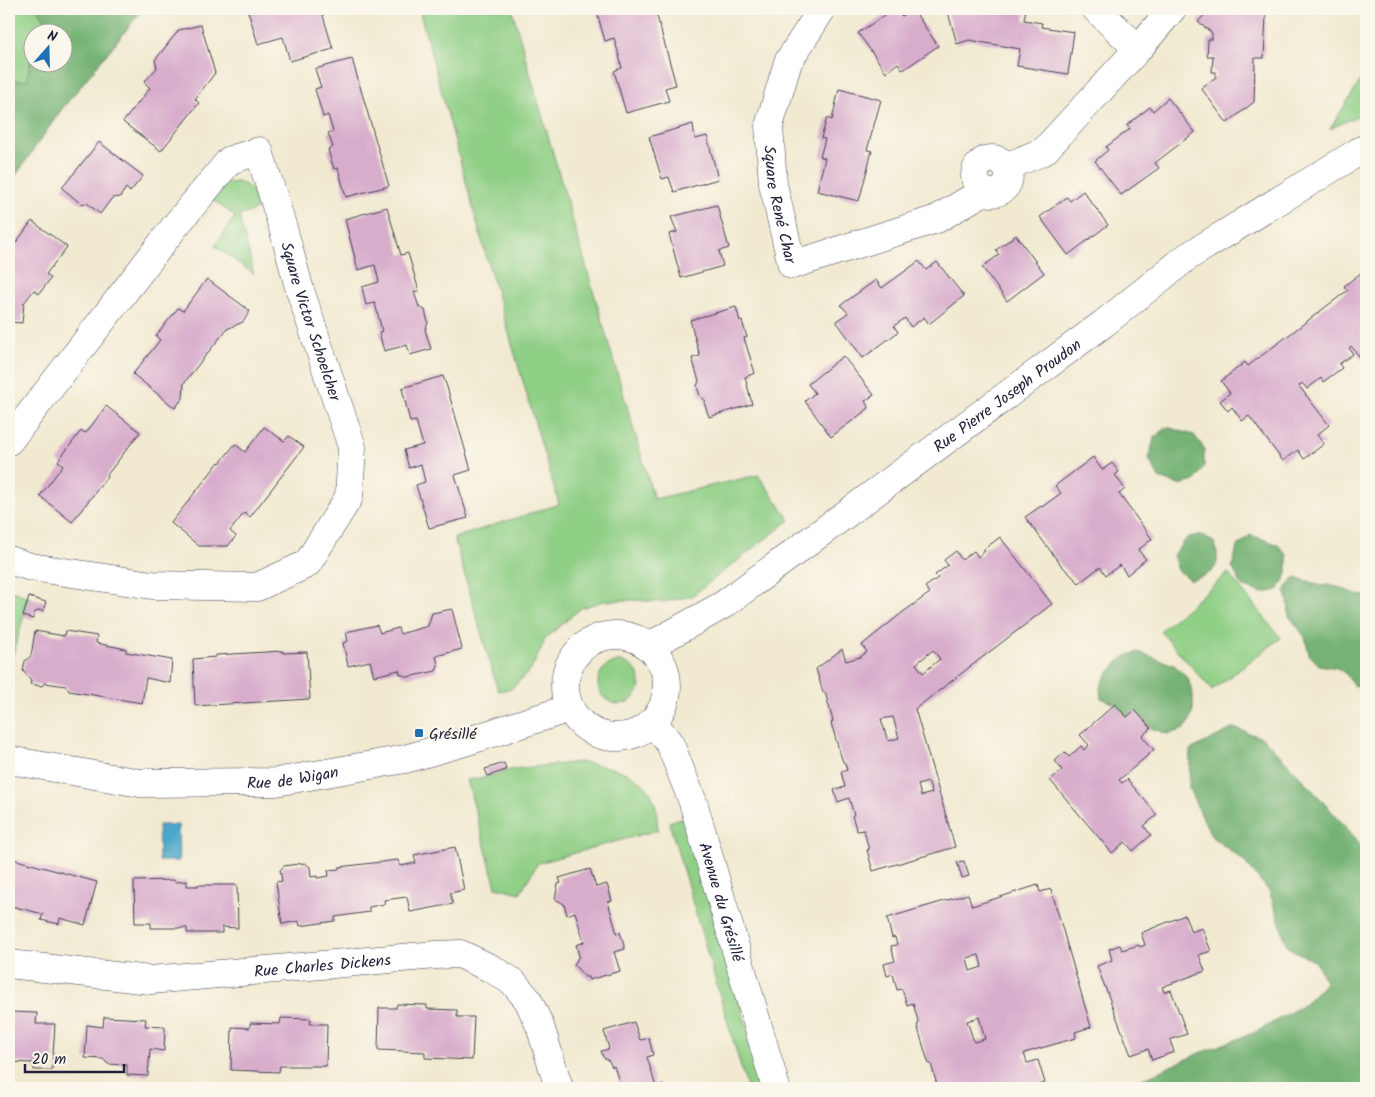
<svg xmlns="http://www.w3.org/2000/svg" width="1375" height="1097" font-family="Kalam,sans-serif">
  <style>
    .green { fill: #90cf86; stroke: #597860; fill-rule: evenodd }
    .forest { fill: #74b273; stroke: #4b6a57 }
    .water { fill: #4ba7c9; stroke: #366482 }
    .building { fill: #d8adcc; fill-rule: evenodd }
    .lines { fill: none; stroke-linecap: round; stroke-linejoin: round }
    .minor-casing { stroke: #414052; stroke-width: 29 }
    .minor { stroke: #fff; stroke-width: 28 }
    .poi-dot { fill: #1f6fb2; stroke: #fbf7ec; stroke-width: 2 }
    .labels { text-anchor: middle; stroke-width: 4; stroke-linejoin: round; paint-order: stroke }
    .street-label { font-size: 16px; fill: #22223b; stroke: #fbf7ec }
    .poi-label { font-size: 16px; fill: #22223b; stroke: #fbf7ec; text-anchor: start }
  </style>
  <rect width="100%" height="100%" fill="#fbf7ec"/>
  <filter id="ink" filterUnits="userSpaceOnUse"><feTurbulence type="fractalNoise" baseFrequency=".02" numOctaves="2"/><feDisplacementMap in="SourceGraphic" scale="10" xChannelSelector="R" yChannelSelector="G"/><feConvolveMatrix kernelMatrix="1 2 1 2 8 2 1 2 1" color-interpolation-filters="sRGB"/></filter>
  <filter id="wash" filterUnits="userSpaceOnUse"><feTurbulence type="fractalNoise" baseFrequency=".0096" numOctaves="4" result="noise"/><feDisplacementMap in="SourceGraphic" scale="20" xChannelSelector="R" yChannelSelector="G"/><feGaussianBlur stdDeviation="1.12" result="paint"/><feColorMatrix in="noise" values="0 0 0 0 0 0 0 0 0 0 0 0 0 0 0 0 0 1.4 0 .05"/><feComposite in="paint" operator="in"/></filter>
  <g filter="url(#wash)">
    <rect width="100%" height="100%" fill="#f1ead1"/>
    <path class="green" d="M 9,9 L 143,9 L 61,110 L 9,185 ZM 32,32 L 62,32 L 62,62 L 32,62 Z
      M 419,9 L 512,9 L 532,81 L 654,499 L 758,475 L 790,520 L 692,596 L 663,602 L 631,600 L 604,601 L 581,608 L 546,638 L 531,670 L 511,689 L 498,691 L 454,538 L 559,504 L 486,256 Z
      M 1366,72 L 1366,112 L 1330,129 Z
      M 237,182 C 254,187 255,192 261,208 L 239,216 L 254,274 L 215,246 L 235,216 L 210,198 L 226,183 Z
      M 1228,573 L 1281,638 L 1212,690 L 1160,631 Z
      M 9,590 L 29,597 L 9,669 Z
      M598 683a21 21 0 1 1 42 0a21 21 0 1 1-42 0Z
      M 580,762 C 608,767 644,770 655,803 C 657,811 657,821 658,830 L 538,863 L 520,893 L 496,887 L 467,780 L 485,777 L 514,769 Z
      M 685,817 L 765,1088 L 747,1088 L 669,822 Z"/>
    <path class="forest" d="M 38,9 L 143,9 L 61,110 L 9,185 L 9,81 L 27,80 L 32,51 L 32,62 L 62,62 L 62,32 L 40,32 L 45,20 Z
      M 1167,427 L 1194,435 L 1204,448 L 1204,466 L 1195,481 L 1179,485 L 1159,478 L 1149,459 L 1154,438 Z
      M 1201,535 L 1215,543 C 1221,568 1215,573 1191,580 L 1178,571 L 1173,555 L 1188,537 Z
      M 1250,535 L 1277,544 L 1287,555 L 1287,574 L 1278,590 L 1262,593 L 1242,586 L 1232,567 L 1237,547 Z
      M 1294,578 L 1309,581 L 1321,586 L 1330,585 L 1344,589 L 1356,595 L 1366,596 L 1366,684 L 1354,686 L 1346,674 L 1337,668 L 1319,665 L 1309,654 L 1305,637 L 1289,616 L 1288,600 L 1285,590 Z
      M 1138,652 L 1174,665 L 1188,678 L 1193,695 L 1193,711 L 1188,725 L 1182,730 L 1167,734 L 1151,728 L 1135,710 L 1127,717 L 1115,704 L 1101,698 L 1100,688 L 1105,678 L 1115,665 L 1126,656 Z
      M 1234,728 L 1263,738 L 1298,774 L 1352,834 L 1366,853 L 1366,1088 L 1122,1088 L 1200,1053 L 1256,1032 L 1303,1005 L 1326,983 L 1316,962 L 1287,947 L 1279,920 L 1269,891 L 1243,860 L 1212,837 L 1189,789 L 1190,750 Z"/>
    <path class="water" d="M 158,825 L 178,825 L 179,861 L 159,861 Z"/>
    <g id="blocks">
      <path class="building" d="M 258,9 L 321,9 L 333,49 L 290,61 L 283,37 L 258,44 L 248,11 Z
        M 596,9 L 655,9 L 676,85 L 665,88 L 669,101 L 626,113 L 614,71 L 622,68 L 619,55 L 614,38 L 605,41 Z
        M 894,9 L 902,16 L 913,9 L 938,46 L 903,70 L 898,63 L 886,72 L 858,33 Z
        M 947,9 L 1026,9 L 1024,20 L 1042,23 L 1041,27 L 1074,32 L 1068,74 L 1017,66 L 1020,49 L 969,40 L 957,44 Z
        M 1210,9 L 1249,9 L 1252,12 L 1262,12 L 1266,16 L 1264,58 L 1255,58 L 1254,102 L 1227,123 L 1201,88 L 1216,77 L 1216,72 L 1212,72 L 1213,56 L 1207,56 L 1208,39 L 1212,39 L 1212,33 L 1198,22 Z
        M 201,25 L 215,73 L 195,99 L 199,103 L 161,151 L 123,122 L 150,88 L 144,82 L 157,68 L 155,60 L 179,30 Z
        M 352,59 L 389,186 L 346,197 L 338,168 L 334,169 L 328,150 L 333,147 L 328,133 L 333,131 L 328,115 L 323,117 L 315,89 L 321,87 L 315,69 Z
        M 839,89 L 881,100 L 867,150 L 872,151 L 859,201 L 817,191 L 825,158 L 820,157 L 825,139 L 821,138 L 827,118 L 832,120 Z
        M 1168,98 L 1195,132 L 1155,163 L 1159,168 L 1121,195 L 1095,161 L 1108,150 L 1106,147 L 1130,129 L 1127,125 L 1150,107 L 1153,111 Z
        M 693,124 L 695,139 L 707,136 L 718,179 L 674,192 L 669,177 L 662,179 L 649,137 Z
        M 99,142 L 143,176 L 130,192 L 126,188 L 120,197 L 112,198 L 100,214 L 87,203 L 81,204 L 62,188 Z
        M 1083,191 L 1108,225 L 1068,255 L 1040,217 L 1067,197 L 1070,201 Z
        M 717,205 L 729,248 L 719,251 L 723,266 L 681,278 L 669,234 L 677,232 L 671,217 Z
        M 387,207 L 401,255 L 408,253 L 419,291 L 414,292 L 419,307 L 425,310 L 428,323 L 425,330 L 431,349 L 410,355 L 407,345 L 384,351 L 379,332 L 382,331 L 375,303 L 366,305 L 362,287 L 379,282 L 375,265 L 358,270 L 345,219 Z
        M 32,221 L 67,247 L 46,274 L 51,278 L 39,294 L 34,290 L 24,303 L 22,323 L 9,322 L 9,252 Z
        M 1016,235 L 1044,273 L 1007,301 L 982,267 L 999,255 L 996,250 Z
        M 919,261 L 926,270 L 937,262 L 964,296 L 929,324 L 924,317 L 911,327 L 905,318 L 894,326 L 898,332 L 863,358 L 836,321 L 848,313 L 841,305 L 876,280 L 882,288 Z
        M 1366,269 L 1366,365 L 1351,346 L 1349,348 L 1353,354 L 1339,364 L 1342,368 L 1323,382 L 1321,378 L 1307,389 L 1302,383 L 1299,386 L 1329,425 L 1317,435 L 1324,444 L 1304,459 L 1298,450 L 1283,461 L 1249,416 L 1242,421 L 1232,407 L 1228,411 L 1220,401 L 1230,393 L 1221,381 L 1245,362 L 1248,366 L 1348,290 L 1344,286 Z
        M 207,279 L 250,311 L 243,322 L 227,329 L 206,355 L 184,383 L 183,398 L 175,408 L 133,374 L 160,340 L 156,336 L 166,323 L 178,308 L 183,311 Z
        M 736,307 L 740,321 L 742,321 L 747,337 L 744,338 L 755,373 L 745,377 L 752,404 L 709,417 L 704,402 L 706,401 L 700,396 L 697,386 L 699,381 L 692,358 L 700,356 L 690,320 Z
        M 843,356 L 874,395 L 865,401 L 869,408 L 831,437 L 805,401 L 815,393 L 808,384 Z
        M 443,376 L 447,387 L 471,470 L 455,475 L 468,518 L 429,528 L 416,485 L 425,482 L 421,464 L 409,468 L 404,450 L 423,445 L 416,421 L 410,422 L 402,388 Z
        M 106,406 L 140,432 L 107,475 L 108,476 L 72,522 L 40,496 L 63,465 L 58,461 L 81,431 L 86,433 Z
        M 264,427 L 284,441 L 289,436 L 304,447 L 250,517 L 244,513 L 230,531 L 236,536 L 228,546 L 199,546 L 171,523 L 219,462 L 220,463 L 235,444 L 245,452 Z
        M 1093,457 L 1102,470 L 1112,463 L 1119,472 L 1115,475 L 1125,489 L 1119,494 L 1152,539 L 1138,550 L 1146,559 L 1127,575 L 1120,565 L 1106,575 L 1100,567 L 1079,583 L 1061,565 L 1025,517 L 1041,506 L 1042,507 L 1061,493 L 1055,486 Z
        M 1000,537 L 1052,604 L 915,709 L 955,847 L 873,871 L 867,850 L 869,850 L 864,830 L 857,831 L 852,816 L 854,815 L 849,798 L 838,802 L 834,790 L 845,787 L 841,772 L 847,770 L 845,763 L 843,762 L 840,753 L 831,723 L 833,721 L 825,692 L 823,692 L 816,669 L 842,649 L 846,661 L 860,657 L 867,652 L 862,645 L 903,612 L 930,593 L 925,587 L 938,578 L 935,575 L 948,565 L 944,560 L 956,551 L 962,560 L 974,551 L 978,557 L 985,551 L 983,550 ZM 933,650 L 940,659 L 923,673 L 916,664 ZM 893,717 L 899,738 L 888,741 L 881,719 ZM 928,782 L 932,793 L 921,796 L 918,785 Z
        M 29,597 L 46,602 L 43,611 L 39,610 L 34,613 L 33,619 L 23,616 Z
        M 452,609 L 462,649 L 436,656 L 438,665 L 436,671 L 408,677 L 400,674 L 399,670 L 374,676 L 370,661 L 348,666 L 343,643 L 348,641 L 346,632 L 377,625 L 380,633 L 398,628 L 400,634 L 428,626 L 432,613 Z
        M 35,631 L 64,636 L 65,631 L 97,636 L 96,643 L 126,649 L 126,652 L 172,660 L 170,683 L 146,678 L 142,703 L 69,691 L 66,686 L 45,683 L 42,686 L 30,684 L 31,680 L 23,671 L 25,661 L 31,656 Z
        M 283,651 L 283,653 L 307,652 L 310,699 L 195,706 L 193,659 L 216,657 L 216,655 Z
        M 1115,704 L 1127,717 L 1135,710 L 1151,728 L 1142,736 L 1154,750 L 1119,780 L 1122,783 L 1127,779 L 1157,815 L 1144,826 L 1151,835 L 1133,851 L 1125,842 L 1112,853 L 1050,780 L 1062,770 L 1055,761 L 1065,752 L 1069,757 L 1081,746 L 1084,750 L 1089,745 L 1080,735 Z
        M 504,763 L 506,770 L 488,776 L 485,769 Z
        M 455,847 L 464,890 L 450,893 L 453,904 L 410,912 L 407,897 L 384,900 L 385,904 L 369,907 L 369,912 L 335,917 L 335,921 L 300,926 L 299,921 L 282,924 L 276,882 L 282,881 L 280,870 L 284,866 L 305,863 L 310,867 L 311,877 L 317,876 L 317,878 L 329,876 L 328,870 L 339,869 L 339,867 L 398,860 L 400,866 L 416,863 L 414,855 Z
        M 9,858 L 97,882 L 85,925 L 60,918 L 59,924 L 41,920 L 43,914 L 11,906 L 9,911 Z
        M 964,861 L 969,876 L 962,878 L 957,862 Z
        M 590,869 L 596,887 L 607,884 L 612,901 L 608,902 L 617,934 L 620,932 L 625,949 L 614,952 L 620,971 L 589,980 L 588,977 L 585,977 L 574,965 L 579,956 L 576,945 L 584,942 L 575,912 L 567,915 L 564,904 L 555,899 L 558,884 L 561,883 L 559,878 Z
        M 174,880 L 175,882 L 187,881 L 187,886 L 198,886 L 197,885 L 237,885 L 238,928 L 222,927 L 222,933 L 187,933 L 187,928 L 151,928 L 151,923 L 135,923 L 134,881 Z
        M 1038,885 L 1040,892 L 1051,889 L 1091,1027 L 1075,1032 L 1076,1038 L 1024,1053 L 1027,1063 L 1038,1060 L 1045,1083 L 1034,1086 L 1034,1088 L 928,1088 L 937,1085 L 931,1064 L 929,1064 L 926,1055 L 917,1025 L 919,1024 L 913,1003 L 907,1005 L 902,989 L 897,990 L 893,974 L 887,976 L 884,964 L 895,961 L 891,946 L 897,945 L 895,937 L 892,938 L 887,918 L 968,894 L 972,906 ZM 979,955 L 982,967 L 970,971 L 967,958 ZM 979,1017 L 985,1039 L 974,1042 L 967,1021 Z
        M 1185,915 L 1191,932 L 1202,928 L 1211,951 L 1199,955 L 1205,971 L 1162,987 L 1164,992 L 1171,990 L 1187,1034 L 1170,1040 L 1174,1052 L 1152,1060 L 1148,1049 L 1131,1055 L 1097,966 L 1112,960 L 1109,949 L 1120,945 L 1122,950 L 1139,945 L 1140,947 L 1145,945 L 1141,933 Z
        M 397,1004 L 427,1005 L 427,1009 L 457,1010 L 457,1017 L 474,1017 L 472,1060 L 425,1058 L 425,1052 L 378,1050 L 379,1008 L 396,1008 Z
        M 9,1012 L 37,1013 L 36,1024 L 55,1024 L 52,1070 L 34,1070 L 34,1063 L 9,1062 Z
        M 104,1017 L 146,1019 L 145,1026 L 165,1027 L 164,1051 L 150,1049 L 148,1076 L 127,1075 L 127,1065 L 108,1064 L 103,1059 L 85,1058 L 87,1025 L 103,1027 Z
        M 281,1018 L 311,1019 L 310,1024 L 327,1024 L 326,1066 L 280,1066 L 279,1072 L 231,1070 L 232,1027 L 250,1028 L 250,1023 L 280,1024 Z
        M 634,1022 L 640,1040 L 649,1038 L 653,1055 L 647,1057 L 656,1087 L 663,1085 L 664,1088 L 621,1088 L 614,1066 L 612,1067 L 609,1061 L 603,1057 L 601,1051 L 609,1049 L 604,1031 Z"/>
    </g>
  </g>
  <g filter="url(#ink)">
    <use href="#blocks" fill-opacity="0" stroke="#414052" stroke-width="1"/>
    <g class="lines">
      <defs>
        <g id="minor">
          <path id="s1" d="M 822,9 L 788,62 L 769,126 L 773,184 L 792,265 L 937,219 L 984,191"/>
          <path d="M 1138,49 L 1172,9"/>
          <circle cx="992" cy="176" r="17"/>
          <path d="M 1006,167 L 1044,151 L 1138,49 L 1096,9"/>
          <path id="s2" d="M 9,441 L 176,225 L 230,160 L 259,151 L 283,228 L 299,287 L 352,447 L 349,497 L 307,564 L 257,587 L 152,585 L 31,567 L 9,560"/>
          <circle cx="616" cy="686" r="51"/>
          <path id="s3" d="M 648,647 L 723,605 L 1103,324 L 1187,257 L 1358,152 L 1366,148"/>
          <path id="s4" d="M 653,722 L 670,744 L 693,802 L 776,1088"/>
          <path id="s5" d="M 9,760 L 140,783 L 276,782 L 405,759 L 468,741 L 570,708"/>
          <path id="s6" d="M 9,964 L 150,980 L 436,955 L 460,954 L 492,969 L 513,982 L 528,1000 L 540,1026 L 559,1088"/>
        </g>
      </defs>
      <use href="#minor" class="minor-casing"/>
      <use href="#minor" class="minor"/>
    </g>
  </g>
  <rect class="poi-dot" x="414" y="728" width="10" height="10" rx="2.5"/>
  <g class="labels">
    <g class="street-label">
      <text dy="6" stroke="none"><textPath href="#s1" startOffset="209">Square René Char</textPath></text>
      <text dy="6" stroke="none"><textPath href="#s2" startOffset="566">Square Victor Schoelcher</textPath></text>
      <text dy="6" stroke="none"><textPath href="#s3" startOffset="439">Rue Pierre Joseph Proudon</textPath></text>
      <text dy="6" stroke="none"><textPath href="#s5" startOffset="286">Rue de Wigan</textPath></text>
      <text dy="6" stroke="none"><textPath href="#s4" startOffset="194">Avenue du Grésillé</textPath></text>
      <text dy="6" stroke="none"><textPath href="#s6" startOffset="315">Rue Charles Dickens</textPath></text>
    </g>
    <g class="poi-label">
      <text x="429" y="739">Grésillé</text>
    </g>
  </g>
  <rect width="1375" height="1097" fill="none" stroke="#fbf7ec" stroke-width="30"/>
  <g transform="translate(48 48) rotate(20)"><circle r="24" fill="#fbf7ec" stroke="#a4a2a5"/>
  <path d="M0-4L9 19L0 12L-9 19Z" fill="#1f6fb2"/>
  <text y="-8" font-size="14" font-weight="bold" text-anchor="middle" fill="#22223b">N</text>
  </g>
  <path d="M25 1064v8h99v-8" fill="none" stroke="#22223b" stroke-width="2.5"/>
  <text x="32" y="1064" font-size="15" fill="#22223b" stroke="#fbf7ec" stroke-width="4" paint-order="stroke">20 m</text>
</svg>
